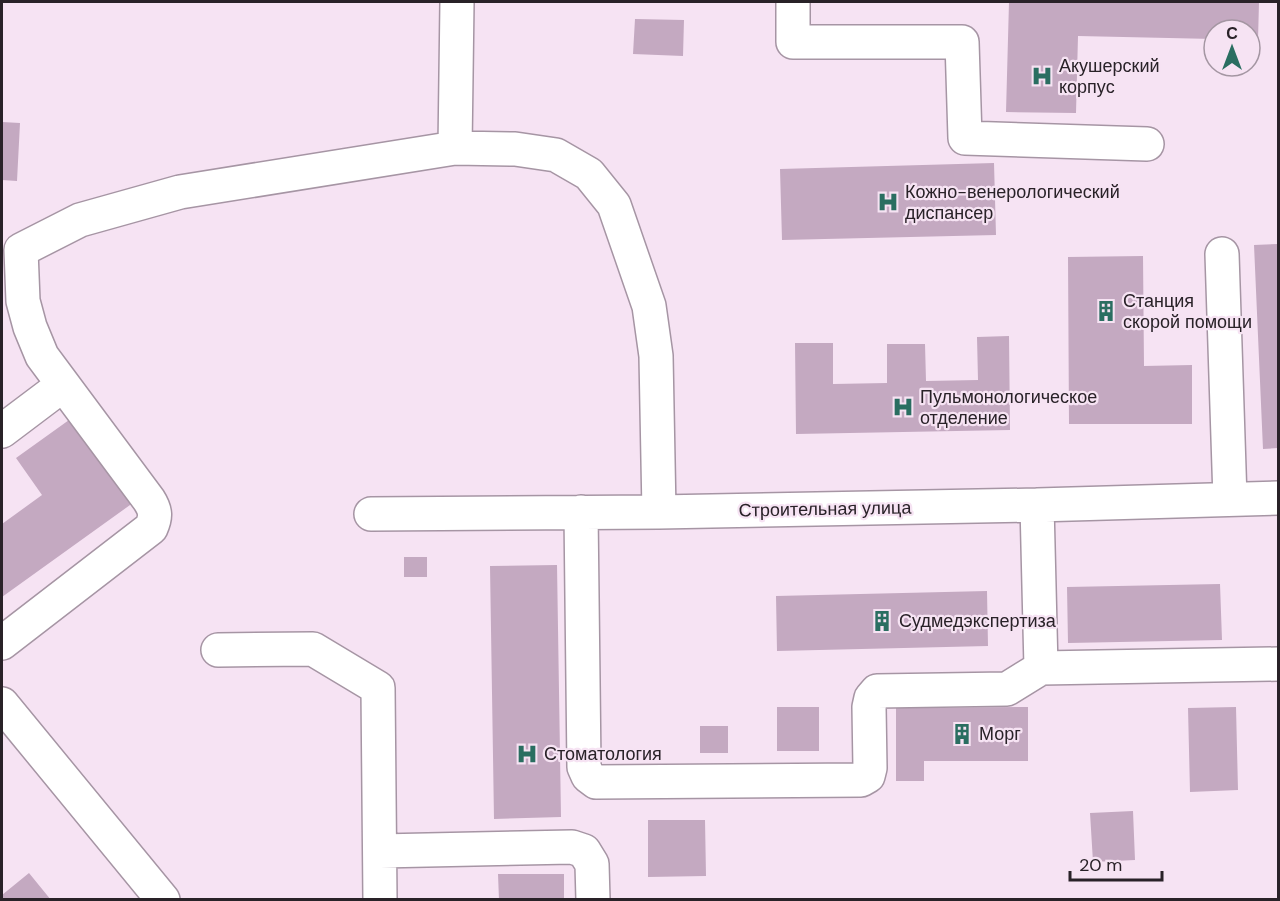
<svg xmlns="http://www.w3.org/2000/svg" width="1280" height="901" font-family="'DM Sans',sans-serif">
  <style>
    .building { fill: #c4a9c1 }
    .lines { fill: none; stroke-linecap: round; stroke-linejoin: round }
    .minor-casing { stroke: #a695a4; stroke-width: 36 }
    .minor { stroke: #fff; stroke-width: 33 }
    .labels { text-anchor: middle; stroke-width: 4.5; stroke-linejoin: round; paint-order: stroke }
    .poi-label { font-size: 18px; fill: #292228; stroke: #f6e3f3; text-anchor: start }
    .street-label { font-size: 18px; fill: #292228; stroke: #f6e3f3 }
  </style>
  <rect width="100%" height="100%" fill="#f6e3f3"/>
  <path class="building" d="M 1009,2 L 1259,2 L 1258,40 L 1250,40 L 1250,30 L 1214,30 L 1214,39 L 1078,36 L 1076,113 L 1006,112 Z
    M 635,19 L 684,20 L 683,56 L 633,54 Z
    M 2,122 L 20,123 L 17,181 L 2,180 Z
    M 994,163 L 996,235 L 782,240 L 780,169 Z
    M 1278,244 L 1278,448 L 1263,449 L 1254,245 Z
    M 1143,256 L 1144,366 L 1192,365 L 1192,424 L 1069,424 L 1068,257 Z
    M 1009,336 L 1010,430 L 796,434 L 795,343 L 833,343 L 833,384 L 887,383 L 887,344 L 925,344 L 926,381 L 978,380 L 977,337 Z
    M 76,415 L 137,500 L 2,597 L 2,524 L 42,495 L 16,458 Z
    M 404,557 L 427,557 L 427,577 L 404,577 Z
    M 557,565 L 561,817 L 494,819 L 490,566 Z
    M 1220,584 L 1222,640 L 1068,643 L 1067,587 Z
    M 987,591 L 988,646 L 777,651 L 776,596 Z
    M 777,707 L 819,707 L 819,751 L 777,751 Z
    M 1028,707 L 1028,761 L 924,761 L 924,781 L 896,781 L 896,708 Z
    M 1236,707 L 1238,790 L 1190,792 L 1188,708 Z
    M 700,726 L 728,726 L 728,753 L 700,753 Z
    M 1133,811 L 1135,860 L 1093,862 L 1090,813 Z
    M 648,820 L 705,820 L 706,876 L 648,877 Z
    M 29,873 L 51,900 L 2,900 L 2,895 Z
    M 498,874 L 564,874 L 564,900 L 499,900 Z"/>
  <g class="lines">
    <defs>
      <path id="minor" d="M 793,2 L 793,42 L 962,42 L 965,138 L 1147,144
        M 455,148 L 457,2
        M 1222,254 L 1230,499
        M 2,431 L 63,385
        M 581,512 L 584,767 L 588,776 L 596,782 L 861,780 L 868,776 L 870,768 L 869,707 L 871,698 L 877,691 L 1007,689 L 1041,668 L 1037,505
        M 371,514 L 659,512 L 1037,505 L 1278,498
        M 2,643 L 151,528 C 156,517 156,511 149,500 L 42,356 L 30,327 L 23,301 L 21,250 L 80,220 L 180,192 L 455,148 L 515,149 L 556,155 L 589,174 L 614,205 L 649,306 L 656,356 L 659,512
        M 218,650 L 313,649 L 378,688 L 380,900
        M 1041,668 L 1278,664
        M 2,704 L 163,900
        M 380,851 L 572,847 L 584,851 L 592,864 L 593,900"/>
    </defs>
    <use href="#minor" class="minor-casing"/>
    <use href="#minor" class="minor"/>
  </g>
  <defs>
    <symbol id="hospital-bare" viewBox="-9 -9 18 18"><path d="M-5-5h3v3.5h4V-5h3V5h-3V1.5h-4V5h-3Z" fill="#2a6e61" stroke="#f6e3f3" stroke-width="2.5" paint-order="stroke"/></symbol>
    <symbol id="building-bare" viewBox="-9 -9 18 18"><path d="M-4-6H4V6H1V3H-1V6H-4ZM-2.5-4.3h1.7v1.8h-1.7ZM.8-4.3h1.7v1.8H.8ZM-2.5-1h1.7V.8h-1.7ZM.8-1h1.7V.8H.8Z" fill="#2a6e61" stroke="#f6e3f3" stroke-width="2.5" paint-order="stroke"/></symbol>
  </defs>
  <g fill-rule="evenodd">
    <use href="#hospital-bare" x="1027" y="61" width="30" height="30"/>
    <use href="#hospital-bare" x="873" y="187" width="30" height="30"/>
    <use href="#building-bare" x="1091" y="296" width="30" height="30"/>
    <use href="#hospital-bare" x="888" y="392" width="30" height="30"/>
    <use href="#building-bare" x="867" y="606" width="30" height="30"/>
    <use href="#building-bare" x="947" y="719" width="30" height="30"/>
    <use href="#hospital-bare" x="512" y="739" width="30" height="30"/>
  </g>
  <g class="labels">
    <g class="poi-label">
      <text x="1059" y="72">Акушерский<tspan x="1059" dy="21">корпус</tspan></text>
      <text x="905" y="198">Кожно-венерологический<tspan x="905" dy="21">диспансер</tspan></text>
      <text x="1123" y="307">Станция<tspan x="1123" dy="21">скорой помощи</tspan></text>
      <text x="920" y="403">Пульмонологическое<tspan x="920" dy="21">отделение</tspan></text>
      <text x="899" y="627">Судмедэкспертиза</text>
      <text x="979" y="740">Морг</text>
      <text x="544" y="760">Стоматология</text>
    </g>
    <g class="street-label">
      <text transform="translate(825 509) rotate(-1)" y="6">Строительная улица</text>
    </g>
  </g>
  <rect width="1280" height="901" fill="none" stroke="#292228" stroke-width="6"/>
  <g transform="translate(1232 48)"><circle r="28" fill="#f6e3f3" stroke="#a496a2" stroke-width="1.5"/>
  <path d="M0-4.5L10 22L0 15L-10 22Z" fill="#2a6e61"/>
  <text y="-9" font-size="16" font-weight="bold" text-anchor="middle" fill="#292228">С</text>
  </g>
  <path d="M1070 871v9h92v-9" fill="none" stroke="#292228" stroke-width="3"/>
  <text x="1079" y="871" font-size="18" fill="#292228" stroke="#f6e3f3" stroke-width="4.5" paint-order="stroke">20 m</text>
</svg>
